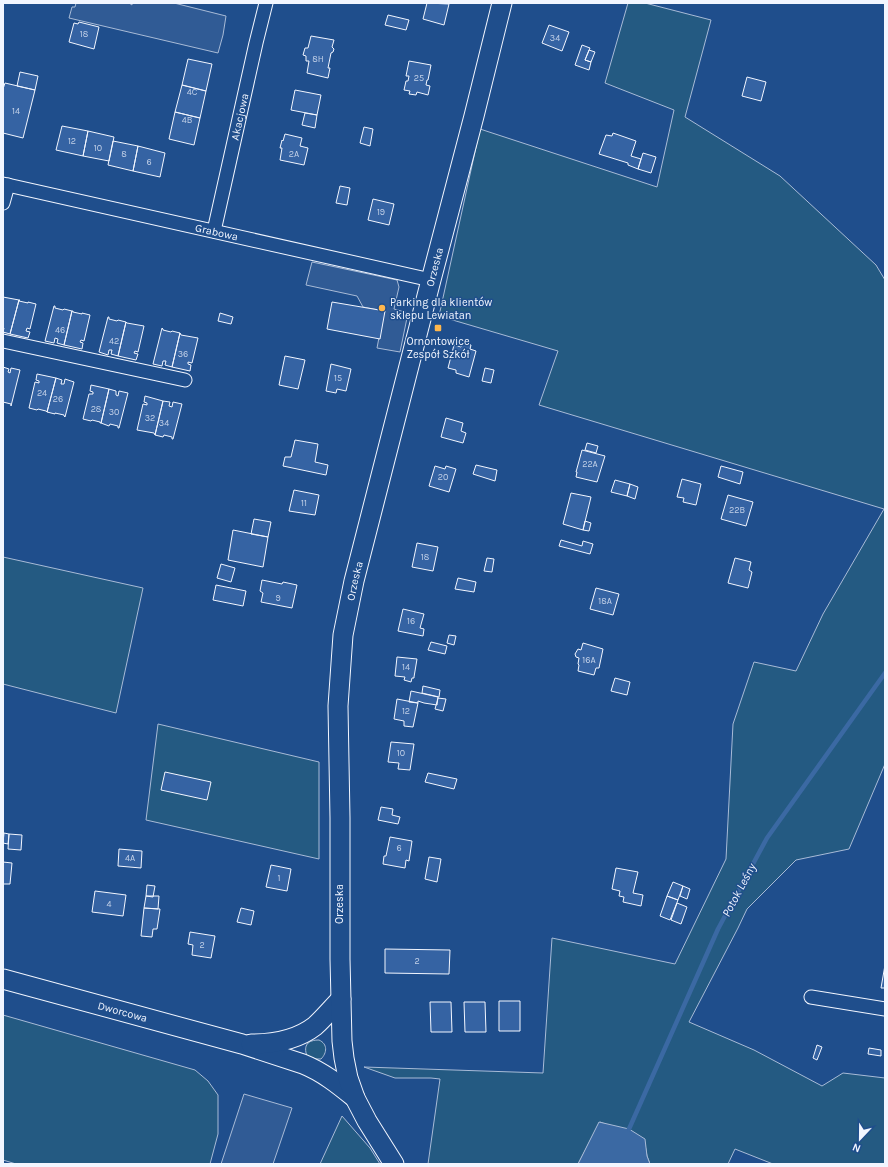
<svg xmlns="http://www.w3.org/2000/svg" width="888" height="1167" font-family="Karla,sans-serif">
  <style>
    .green { fill: #245a82; stroke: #a8bbd7 }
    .parking { fill: #305b95; stroke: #a8bbd7 }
    .water { fill: #3b69a3; stroke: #a8bbd7 }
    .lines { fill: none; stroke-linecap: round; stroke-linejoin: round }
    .stream { stroke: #3b69a3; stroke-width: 4.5 }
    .building { fill: #3563a3; stroke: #f2f6ff }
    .street-casing { stroke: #f2f6ff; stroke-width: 15 }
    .secondary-casing { stroke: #f2f6ff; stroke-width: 21 }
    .street { stroke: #1f4e8c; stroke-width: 13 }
    .secondary { stroke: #1f4e8c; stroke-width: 19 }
    .poi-dot { fill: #ffb74d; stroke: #1f4e8c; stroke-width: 1.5 }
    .labels { text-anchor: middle; stroke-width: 3; stroke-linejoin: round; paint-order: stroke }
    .number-label { font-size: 9px; fill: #c3d1e8 }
    .street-label { font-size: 11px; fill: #f2f6ff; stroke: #1f4e8c }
    .poi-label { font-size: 11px; fill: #f2f6ff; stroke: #1f4e8c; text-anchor: start }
    .water-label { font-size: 12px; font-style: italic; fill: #f2f6ff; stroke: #1f4e8c }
  </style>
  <rect width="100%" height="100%" fill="#1f4e8c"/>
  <path class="green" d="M 628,3 L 645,3 L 711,20 L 685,117 L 780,176 L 876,265 L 885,280 L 885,764 L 849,849 L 796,860 L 747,909 L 738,928 L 689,1022 L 754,1050 L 822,1086 L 843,1073 L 885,1078 L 885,1164 L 773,1164 L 735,1149 L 728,1164 L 650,1164 L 647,1156 L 644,1139 L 600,1122 L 578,1164 L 428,1164 L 440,1079 L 431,1078 L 395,1078 L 364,1067 L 543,1073 L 552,938 L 675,964 L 726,859 L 733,724 L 754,662 L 796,671 L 823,614 L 884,509 L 539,405 L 558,351 L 439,316 L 480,129 L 657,187 L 674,110 L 605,83 Z
    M 3,557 L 143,588 L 116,713 L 3,684 Z
    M 158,724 L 319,762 L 319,859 L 146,820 Z
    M 3,1015 L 195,1070 L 208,1081 L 218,1095 L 218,1134 L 210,1164 L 16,1164 L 3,1160 Z
    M 319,1040 C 328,1044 327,1053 321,1059 L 316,1059 L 307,1056 C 303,1045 308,1040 319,1040 Z
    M 342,1116 L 370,1148 L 380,1164 L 320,1164 Z"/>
  <path class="parking" d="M 76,3 L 129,3 L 132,5 L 132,3 L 174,3 L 226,16 L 223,35 L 218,53 L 69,18 L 72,7 L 75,7 Z
    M 312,262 L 397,280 L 399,287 L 394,309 L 408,313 L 400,352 L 377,348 L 384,311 L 363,307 L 357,296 L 306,285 Z
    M 244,1094 L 292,1108 L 273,1164 L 221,1164 Z"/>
  <path class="water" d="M 599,1122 L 629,1129 L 645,1139 L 647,1156 L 650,1164 L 578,1164 Z"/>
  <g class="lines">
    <path class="stream" d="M 629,1129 L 718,929 L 767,838 L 885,673"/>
  </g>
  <path class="building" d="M 427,3 L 449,4 L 444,25 L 423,19 Z
    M 388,15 L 409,20 L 406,30 L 385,25 Z
    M 79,22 L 99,27 L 94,49 L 69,42 L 74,23 L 78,24 Z
    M 549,25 L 569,32 L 562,51 L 542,43 Z
    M 311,36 L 334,40 L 332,47 L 334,49 L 333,52 L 331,53 L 328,68 L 330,68 L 328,78 L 307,73 L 309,61 L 306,61 L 306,56 L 303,55 L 305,48 L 308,48 Z
    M 582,45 L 590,48 L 585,60 L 591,62 L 589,70 L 575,65 Z
    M 589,50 L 595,52 L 591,62 L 585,60 Z
    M 188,59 L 212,64 L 206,91 L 182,85 Z
    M 409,61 L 431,65 L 428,80 L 427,80 L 426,85 L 430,86 L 428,95 L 417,92 L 416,95 L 409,94 L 410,91 L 404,90 L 406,81 L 408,81 L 409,76 L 406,76 Z
    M 20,72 L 38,76 L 35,90 L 17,86 Z
    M 747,77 L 766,82 L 761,101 L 742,96 Z
    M 5,83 L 35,90 L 23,138 L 3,133 L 3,89 Z
    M 182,85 L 206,91 L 200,118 L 175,112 Z
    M 295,90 L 321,95 L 317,115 L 291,110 Z
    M 175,112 L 200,118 L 194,145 L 169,139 Z
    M 305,113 L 317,115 L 315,128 L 302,125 Z
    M 62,126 L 88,131 L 83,156 L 56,150 Z
    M 364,127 L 373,129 L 370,146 L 360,143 Z
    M 88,131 L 114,137 L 109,161 L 83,156 Z
    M 613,133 L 636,141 L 631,156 L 641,159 L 638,169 L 628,165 L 628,163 L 599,154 L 606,135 L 612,136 Z
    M 285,134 L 302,138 L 300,146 L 308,148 L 304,165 L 280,160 L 282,148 L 280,148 L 282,140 L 283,141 Z
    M 113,141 L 138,146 L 133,171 L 108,165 Z
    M 138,146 L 165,153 L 160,177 L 133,171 Z
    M 643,153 L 656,157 L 651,173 L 638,169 Z
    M 340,186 L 350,188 L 347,205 L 336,203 Z
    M 373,199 L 394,204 L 389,225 L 368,220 Z
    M 3,297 L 19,300 L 10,334 L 3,332 L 4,328 L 3,328 Z
    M 19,300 L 20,300 L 19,301 L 28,303 L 28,302 L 36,304 L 30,329 L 27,328 L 26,331 L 30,332 L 28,338 L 10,334 Z
    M 332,302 L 385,311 L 380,339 L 327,329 Z
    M 54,306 L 55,306 L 55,308 L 63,310 L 64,309 L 72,311 L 64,345 L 57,343 L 58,339 L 55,338 L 54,343 L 45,341 Z
    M 72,311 L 73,311 L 73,312 L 82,314 L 82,313 L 90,315 L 84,341 L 81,340 L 80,342 L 83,343 L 82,349 L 64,345 Z
    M 220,313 L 233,317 L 231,324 L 218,321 Z
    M 108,317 L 109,317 L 109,319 L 117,321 L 118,320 L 126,322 L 118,356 L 111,354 L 112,350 L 109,350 L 108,355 L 99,352 Z
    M 126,322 L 127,323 L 144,326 L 138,352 L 135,351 L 134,353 L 138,354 L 136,360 L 118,356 Z
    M 162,328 L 163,329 L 163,330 L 171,332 L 172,331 L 180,333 L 172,367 L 165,365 L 166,361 L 163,361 L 162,366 L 153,364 Z
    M 180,333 L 181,335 L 198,338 L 192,363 L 188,362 L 188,364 L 191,365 L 190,371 L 172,367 Z
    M 463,342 L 471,345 L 470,349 L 476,351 L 469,377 L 456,373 L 456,370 L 448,368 L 454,345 L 461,347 Z
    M 285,356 L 305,360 L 298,389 L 279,385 Z
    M 331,364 L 351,369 L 346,391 L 337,389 L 336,393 L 326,391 Z
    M 3,367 L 9,369 L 8,372 L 10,373 L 11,368 L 20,370 L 11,406 L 11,404 L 3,402 Z
    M 485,368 L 494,370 L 491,383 L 482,381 Z
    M 37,374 L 56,378 L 47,412 L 46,411 L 38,409 L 37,410 L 29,408 L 35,382 L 39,383 L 39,381 L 36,380 Z
    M 56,378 L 62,380 L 61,384 L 64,384 L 65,379 L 74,382 L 65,417 L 64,416 L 64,415 L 55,413 L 55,414 L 47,412 Z
    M 91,385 L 109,389 L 101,423 L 100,423 L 100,422 L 92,420 L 91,421 L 83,419 L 89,394 L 93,394 L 93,392 L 90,391 Z
    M 109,389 L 116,391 L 116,395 L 118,396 L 119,391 L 128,393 L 119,428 L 118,428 L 118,426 L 110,424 L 109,426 L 101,423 Z
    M 145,396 L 163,401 L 155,435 L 154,433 L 137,430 L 143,404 L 147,405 L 147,403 L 144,402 Z
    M 163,401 L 170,402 L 169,406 L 172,407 L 173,402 L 182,404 L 173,439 L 172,439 L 172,437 L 164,435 L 163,437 L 155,435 Z
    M 446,418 L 463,423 L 461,431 L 466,433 L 463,443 L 441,437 Z
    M 295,440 L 318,444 L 315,462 L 328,465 L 326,475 L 283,466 L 285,457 L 291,457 Z
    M 587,443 L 598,446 L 596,453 L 585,450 Z
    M 582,450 L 605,456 L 597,482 L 576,477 L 577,472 L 576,472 Z
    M 476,465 L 497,470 L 495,481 L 473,474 Z
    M 435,466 L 445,469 L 446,466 L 456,469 L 449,492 L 429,486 Z
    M 721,466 L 743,472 L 740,484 L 718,477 Z
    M 682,479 L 701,484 L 696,505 L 683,502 L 684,498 L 677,497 Z
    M 615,480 L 630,484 L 627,496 L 611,492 Z
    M 630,484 L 638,487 L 635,499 L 627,496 Z
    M 294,490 L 319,495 L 315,515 L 289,511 Z
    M 571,493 L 591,497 L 583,530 L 563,524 Z
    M 728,495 L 753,502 L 746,526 L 721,519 Z
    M 254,519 L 271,522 L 268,537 L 251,534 Z
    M 585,521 L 591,523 L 589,531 L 583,530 Z
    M 233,530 L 268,537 L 263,567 L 228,560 Z
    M 561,540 L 582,546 L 583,541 L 593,544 L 590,554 L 559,546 Z
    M 417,543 L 438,547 L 433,571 L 412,567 Z
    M 487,558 L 494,559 L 492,572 L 484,571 Z
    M 735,558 L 751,562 L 749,570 L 752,572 L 748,588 L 728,583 Z
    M 221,564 L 235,568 L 231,582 L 217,578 Z
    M 458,578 L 476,582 L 474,592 L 455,589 Z
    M 262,580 L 282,584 L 283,582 L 297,585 L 292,608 L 261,602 L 263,593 L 260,591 Z
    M 216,585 L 246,591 L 243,606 L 213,600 Z
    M 596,588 L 619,594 L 613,615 L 590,609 Z
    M 403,609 L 424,614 L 420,628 L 424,629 L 423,636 L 398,631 Z
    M 449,635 L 456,636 L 454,645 L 447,643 Z
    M 431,642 L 447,646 L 445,654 L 428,650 Z
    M 583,643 L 603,649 L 599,668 L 596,668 L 594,675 L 578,671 L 579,665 L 578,664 L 579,658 L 576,657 L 575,654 L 578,649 L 581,650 Z
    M 397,657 L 417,659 L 414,677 L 414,678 L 412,678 L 411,682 L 404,680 L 405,677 L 395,676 Z
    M 615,678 L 630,682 L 627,695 L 611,691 Z
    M 423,686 L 440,690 L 439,697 L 422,693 Z
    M 411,691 L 438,697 L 437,705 L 424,703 L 418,701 L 418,703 L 409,702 Z
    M 438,698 L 446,699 L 443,711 L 435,709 Z
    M 397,699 L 418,703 L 413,727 L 404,726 L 404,721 L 394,719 Z
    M 391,742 L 414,744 L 410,770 L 398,769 L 399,763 L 388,762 Z
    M 165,772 L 211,782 L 207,800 L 161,790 Z
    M 428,773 L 457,779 L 454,789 L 425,782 Z
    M 381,807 L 393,809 L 392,815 L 400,817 L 398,824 L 378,820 Z
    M 4,833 L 9,834 L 8,844 L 3,843 Z
    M 9,834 L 22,835 L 21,850 L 8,849 Z
    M 390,837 L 412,841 L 409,861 L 406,860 L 405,868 L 383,864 L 384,856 L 386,856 Z
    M 119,849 L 142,851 L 141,868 L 118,866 Z
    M 429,857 L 441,859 L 437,882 L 425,879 Z
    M 3,862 L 12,863 L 10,884 L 3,884 Z
    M 271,865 L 291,869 L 287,891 L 266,887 Z
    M 616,868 L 638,872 L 633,893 L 643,895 L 641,906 L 623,902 L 624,897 L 619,896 L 620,891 L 612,889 Z
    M 673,882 L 683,886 L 678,900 L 667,896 Z
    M 147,885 L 155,886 L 153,897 L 146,896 Z
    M 683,886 L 690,889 L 687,899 L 680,896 Z
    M 95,891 L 126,895 L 123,916 L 92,912 Z
    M 146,896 L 159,896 L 158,909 L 144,908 Z
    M 667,896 L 678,900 L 670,920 L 660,916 Z
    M 677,903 L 687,907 L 681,924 L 671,920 Z
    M 144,908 L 160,909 L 157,929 L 153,929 L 152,937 L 141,936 Z
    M 241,908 L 254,911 L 251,925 L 237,922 Z
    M 190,932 L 215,936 L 211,958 L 192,955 L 193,945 L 188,944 Z
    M 385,949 L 450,950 L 449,974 L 385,973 Z
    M 885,965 L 885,988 L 881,988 Z
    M 499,1001 L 520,1001 L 520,1031 L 499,1031 Z
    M 430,1002 L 451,1002 L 452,1032 L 431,1032 Z
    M 464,1002 L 485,1002 L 486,1032 L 465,1032 Z
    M 817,1045 L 822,1047 L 817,1060 L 813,1058 Z
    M 869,1048 L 881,1050 L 881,1056 L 868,1054 Z"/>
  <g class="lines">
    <defs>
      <g id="street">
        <path id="s1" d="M 3,184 L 431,280"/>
        <path d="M 3,203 L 8,185"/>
        <path id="s2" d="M 214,231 L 256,43 L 266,3"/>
        <path d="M 3,341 L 185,380"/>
        <path d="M 811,997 L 885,1009"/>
      </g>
      <g id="secondary">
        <path id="s3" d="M 3,979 L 242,1044 L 303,1064 C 323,1072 339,1085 355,1098"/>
        <path d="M 251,1044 C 273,1044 297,1040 315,1026 C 324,1018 332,1008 341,999"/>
        <path id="s4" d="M 394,1164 L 367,1121 L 355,1098 L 348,1078 L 344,1058 L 342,1041 L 340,959 L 340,818 L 338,706 L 343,635 L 354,581 L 431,280 L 474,116 L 502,3"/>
      </g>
    </defs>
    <use href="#street" class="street-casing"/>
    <use href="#secondary" class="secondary-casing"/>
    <use href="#street" class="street"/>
    <use href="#secondary" class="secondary"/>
  </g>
  <g class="poi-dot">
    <circle cx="382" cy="308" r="4"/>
    <rect x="434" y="324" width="8" height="8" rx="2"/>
  </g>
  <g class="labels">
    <g class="number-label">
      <text x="84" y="37">18</text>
      <text x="555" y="41">34</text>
      <text x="318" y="62">8H</text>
      <text x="419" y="81">25</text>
      <text x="192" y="95">4C</text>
      <text x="16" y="114">14</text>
      <text x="187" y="123">4B</text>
      <text x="72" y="144">12</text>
      <text x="98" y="151">10</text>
      <text x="124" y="157">8</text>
      <text x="294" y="157">2A</text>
      <text x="149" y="165">6</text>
      <text x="381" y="215">19</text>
      <text x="60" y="333">46</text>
      <text x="114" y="344">42</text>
      <text x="183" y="357">36</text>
      <text x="338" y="381">15</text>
      <text x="42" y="396">24</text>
      <text x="58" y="402">26</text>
      <text x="96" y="412">28</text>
      <text x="114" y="415">30</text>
      <text x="150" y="421">32</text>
      <text x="164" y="426">34</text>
      <text x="590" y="467">22A</text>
      <text x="443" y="480">20</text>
      <text x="304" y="506">11</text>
      <text x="737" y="513">22B</text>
      <text x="425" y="560">18</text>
      <text x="278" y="601">9</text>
      <text x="605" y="604">18A</text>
      <text x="411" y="624">16</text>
      <text x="589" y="663">16A</text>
      <text x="406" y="670">14</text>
      <text x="406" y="714">12</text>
      <text x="401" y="756">10</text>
      <text x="399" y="851">6</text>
      <text x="130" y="861">4A</text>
      <text x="279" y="881">1</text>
      <text x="109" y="907">4</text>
      <text x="202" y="948">2</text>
      <text x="417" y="964">2</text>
    </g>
    <g class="street-label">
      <text dy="4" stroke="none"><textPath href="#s2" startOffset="117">Akacjowa</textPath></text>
      <text dy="4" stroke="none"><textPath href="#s1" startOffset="219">Grabowa</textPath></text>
      <text dy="4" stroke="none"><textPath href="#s4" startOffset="921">Orzeska</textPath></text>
      <text dy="4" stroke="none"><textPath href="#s4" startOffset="597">Orzeska</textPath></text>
      <text transform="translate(339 904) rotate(-90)" y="4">Orzeska</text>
      <text dy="4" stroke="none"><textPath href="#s3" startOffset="124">Dworcowa</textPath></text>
    </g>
    <g class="poi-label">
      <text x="390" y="306">Parking dla klientów<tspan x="390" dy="13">sklepu Lewiatan</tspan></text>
      <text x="438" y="345" text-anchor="middle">Ornontowice<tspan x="438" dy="13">Zespół Szkół</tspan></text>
    </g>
    <g class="water-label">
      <text transform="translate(739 890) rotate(-62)" y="4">Potok Leśny</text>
    </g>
  </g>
  <rect width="888" height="1167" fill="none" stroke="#f2f6ff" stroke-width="8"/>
  <g transform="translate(860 1139) rotate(202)" stroke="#1f4e8c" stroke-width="3" paint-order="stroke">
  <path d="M0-3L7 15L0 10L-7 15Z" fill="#f2f6ff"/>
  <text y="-6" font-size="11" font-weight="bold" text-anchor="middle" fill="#f2f6ff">N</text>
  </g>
</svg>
